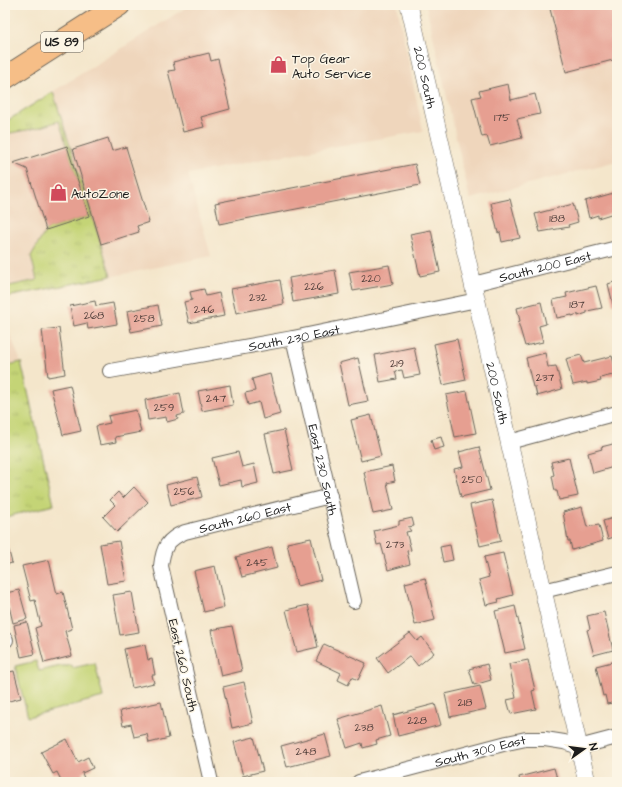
<svg xmlns="http://www.w3.org/2000/svg" width="622" height="787" font-family="'Architects Daughter',sans-serif">
  <style>
    .built { fill: #efd6bc }
    .grass { fill: url(#grass-tufts); stroke: #707849 }
    .park { fill: #c4d476; stroke: #707849 }
    .building { fill: #e69f91 }
    .lines { fill: none; stroke-linecap: round; stroke-linejoin: round }
    .minor-casing { stroke: #686359; stroke-width: 16 }
    .tertiary-casing { stroke: #686359; stroke-width: 18 }
    .primary-casing { stroke: #686359; stroke-width: 24 }
    .minor { stroke: #fff; stroke-width: 14 }
    .tertiary { stroke: #fff; stroke-width: 17 }
    .primary { stroke: #f6be87; stroke-width: 22 }
    .labels { text-anchor: middle; stroke-width: 3; stroke-linejoin: round; paint-order: stroke }
    .number-label { font-size: 11px; fill: #4e3d39 }
    .shield { fill: #fcf5e5; stroke: #5f5d58; stroke-width: 1 }
    .shield-label { font-size: 12px; font-weight: bold; fill: #1c1c1c }
    .poi-label { font-size: 13px; fill: #1c1c1c; stroke: #fcf5e5; text-anchor: start }
    .street-label { font-size: 13px; fill: #1c1c1c; stroke: #fcf5e5 }
  </style>
  <defs>
    <pattern id="grass-tufts" width="24" height="20" patternUnits="userSpaceOnUse"><rect width="24" height="20" fill="#c4d476"/><path d="M3 7l-1-3M5 7V3M7 7l1-3M15 17l-1-3M17 17v-4M19 17l1-3" fill="none" stroke="#a8b566"/></pattern>
  </defs>
  <rect width="100%" height="100%" fill="#fcf5e5"/>
  <filter id="ink" filterUnits="userSpaceOnUse"><feTurbulence type="fractalNoise" baseFrequency=".025" numOctaves="2"/><feDisplacementMap in="SourceGraphic" scale="8" xChannelSelector="R" yChannelSelector="G"/><feConvolveMatrix kernelMatrix="1 2 1 2 8 2 1 2 1" color-interpolation-filters="sRGB"/></filter>
  <filter id="wash" filterUnits="userSpaceOnUse"><feTurbulence type="fractalNoise" baseFrequency=".012" numOctaves="4" result="noise"/><feDisplacementMap in="SourceGraphic" scale="16" xChannelSelector="R" yChannelSelector="G"/><feGaussianBlur stdDeviation="0.9" result="paint"/><feColorMatrix in="noise" values="0 0 0 0 0 0 0 0 0 0 0 0 0 0 0 0 0 1.4 0 .05"/><feComposite in="paint" operator="in"/></filter>
  <g filter="url(#wash)">
    <rect width="100%" height="100%" fill="#f4e6cb"/>
    <path class="built" d="M 190,5 L 397,5 L 423,131 L 269,158 L 188,174 L 211,256 L 7,298 L 8,329 L 21,362 L 54,505 L 5,517 L 5,122 Z
      M 426,5 L 617,5 L 617,161 L 470,199 Z"/>
    <path class="grass" d="M 53,92 L 111,276 L 7,297 L 5,287 L 37,280 L 31,256 L 46,230 L 89,216 L 59,121 L 37,128 L 5,134 L 5,122 Z
      M 21,362 L 54,505 L 5,517 L 5,366 Z"/>
    <path class="park" d="M 36,661 L 39,671 L 61,666 L 68,666 L 72,665 L 72,668 L 95,663 L 103,697 L 28,717 L 15,666 Z"/>
    <g id="blocks">
      <path class="building" d="M 549,5 L 617,5 L 617,59 L 566,72 Z
        M 209,53 L 211,61 L 218,59 L 230,109 L 201,117 L 204,127 L 183,132 L 168,71 L 175,70 L 173,62 Z
        M 508,84 L 511,100 L 535,94 L 540,114 L 517,119 L 522,138 L 490,146 L 487,136 L 482,137 L 472,98 L 481,96 L 479,91 Z
        M 108,138 L 112,151 L 126,147 L 149,222 L 137,226 L 139,232 L 101,244 L 73,149 Z
        M 67,146 L 89,216 L 46,230 L 27,169 L 13,163 Z
        M 415,164 L 420,185 L 219,224 L 215,203 Z
        M 617,192 L 617,212 L 598,218 L 598,215 L 589,218 L 585,201 Z
        M 510,199 L 520,238 L 502,242 L 500,232 L 498,233 L 491,203 Z
        M 573,204 L 578,222 L 568,225 L 569,227 L 540,232 L 535,214 Z
        M 431,230 L 440,272 L 420,276 L 410,234 Z
        M 389,265 L 393,284 L 353,291 L 349,272 Z
        M 335,270 L 339,294 L 293,302 L 289,278 Z
        M 280,280 L 284,304 L 236,313 L 231,289 Z
        M 617,281 L 617,303 L 613,304 L 608,284 Z
        M 596,286 L 602,308 L 587,311 L 587,313 L 578,316 L 578,314 L 572,316 L 572,315 L 557,318 L 553,300 L 567,297 L 566,293 Z
        M 204,289 L 206,296 L 219,293 L 224,316 L 189,323 L 184,302 L 192,300 L 190,292 Z
        M 95,301 L 96,306 L 113,303 L 117,324 L 88,329 L 87,323 L 74,326 L 70,306 Z
        M 541,302 L 546,324 L 539,326 L 543,342 L 525,346 L 518,322 L 520,321 L 517,308 Z
        M 158,305 L 162,326 L 131,332 L 127,311 Z
        M 59,328 L 65,374 L 48,377 L 42,330 Z
        M 457,339 L 466,380 L 443,385 L 434,344 Z
        M 414,347 L 420,375 L 404,378 L 402,370 L 395,371 L 397,379 L 380,382 L 375,355 Z
        M 545,353 L 548,367 L 556,366 L 562,389 L 537,396 L 535,387 L 533,387 L 526,358 Z
        M 581,355 L 584,363 L 612,356 L 617,374 L 600,378 L 601,381 L 587,384 L 587,382 L 573,385 L 566,359 Z
        M 358,358 L 368,401 L 348,405 L 339,363 Z
        M 270,374 L 280,414 L 263,419 L 259,402 L 248,405 L 245,393 L 255,391 L 252,379 Z
        M 70,385 L 81,431 L 63,435 L 51,389 Z
        M 230,385 L 233,405 L 202,411 L 198,391 Z
        M 467,391 L 476,433 L 455,437 L 446,395 Z
        M 180,393 L 184,414 L 177,416 L 178,419 L 167,422 L 166,417 L 148,420 L 145,400 Z
        M 136,410 L 141,432 L 115,437 L 116,442 L 100,445 L 96,426 L 110,423 L 108,416 Z
        M 371,415 L 381,456 L 361,461 L 351,420 Z
        M 284,430 L 293,470 L 274,474 L 265,434 Z
        M 441,437 L 444,447 L 434,450 L 431,440 Z
        M 617,443 L 617,466 L 593,473 L 588,453 L 602,449 L 601,447 Z
        M 479,447 L 490,490 L 461,497 L 454,469 L 463,467 L 459,452 Z
        M 238,452 L 242,467 L 254,464 L 258,483 L 242,487 L 241,480 L 219,485 L 212,458 Z
        M 569,458 L 578,496 L 559,500 L 557,491 L 555,491 L 552,476 L 554,475 L 551,462 Z
        M 392,466 L 395,481 L 387,483 L 393,510 L 373,514 L 364,472 Z
        M 197,477 L 202,497 L 171,505 L 166,485 Z
        M 134,487 L 148,502 L 117,532 L 103,517 L 115,505 L 110,500 L 118,492 L 123,498 Z
        M 492,500 L 501,541 L 480,546 L 470,505 Z
        M 582,507 L 587,527 L 599,525 L 603,541 L 572,550 L 570,541 L 568,541 L 563,512 Z
        M 617,517 L 617,536 L 608,539 L 603,521 Z
        M 412,518 L 414,526 L 408,527 L 411,531 L 406,532 L 411,550 L 407,551 L 410,564 L 388,570 L 381,544 L 377,545 L 374,531 L 399,525 L 399,521 Z
        M 5,536 L 12,563 L 5,565 Z
        M 311,538 L 321,580 L 297,586 L 287,543 Z
        M 119,541 L 126,581 L 107,584 L 100,544 Z
        M 450,545 L 453,560 L 443,562 L 440,547 Z
        M 272,547 L 277,568 L 242,577 L 236,557 Z
        M 503,553 L 513,595 L 498,599 L 499,602 L 486,605 L 479,580 L 489,577 L 484,557 Z
        M 49,560 L 57,594 L 63,592 L 72,629 L 65,631 L 72,656 L 44,663 L 35,628 L 41,626 L 35,600 L 31,601 L 22,566 Z
        M 215,566 L 224,607 L 204,612 L 194,571 Z
        M 5,577 L 8,587 L 5,588 Z
        M 425,578 L 435,620 L 415,625 L 405,583 Z
        M 19,590 L 27,619 L 13,623 L 6,593 Z
        M 132,592 L 139,632 L 120,635 L 113,595 Z
        M 308,605 L 318,647 L 297,652 L 286,610 Z
        M 515,606 L 525,649 L 505,653 L 495,611 Z
        M 604,612 L 613,650 L 594,655 L 587,630 L 590,629 L 587,616 Z
        M 27,622 L 35,654 L 21,657 L 14,625 Z
        M 232,626 L 242,671 L 221,676 L 211,630 Z
        M 410,633 L 417,641 L 422,637 L 434,653 L 418,666 L 410,656 L 388,673 L 377,658 Z
        M 324,644 L 366,663 L 358,680 L 352,677 L 348,685 L 338,680 L 341,673 L 316,661 Z
        M 145,645 L 148,660 L 152,659 L 155,675 L 152,675 L 154,683 L 132,688 L 124,649 Z
        M 528,660 L 535,690 L 532,691 L 536,709 L 511,714 L 507,700 L 516,698 L 509,664 Z
        M 616,661 L 617,668 L 617,702 L 607,704 L 605,695 L 603,696 L 596,666 Z
        M 487,664 L 491,680 L 474,685 L 469,669 Z
        M 14,671 L 21,698 L 5,702 L 5,673 Z
        M 244,682 L 253,723 L 232,728 L 223,687 Z
        M 480,686 L 486,709 L 450,717 L 445,694 Z
        M 161,702 L 169,738 L 149,743 L 147,734 L 134,737 L 131,724 L 123,726 L 120,711 Z
        M 435,704 L 441,725 L 398,736 L 393,715 Z
        M 382,706 L 390,736 L 376,740 L 377,744 L 363,748 L 362,743 L 347,748 L 338,719 Z
        M 325,734 L 331,756 L 287,767 L 281,746 Z
        M 254,737 L 263,771 L 243,776 L 234,742 Z
        M 67,739 L 78,762 L 88,757 L 93,768 L 82,773 L 85,781 L 83,782 L 62,782 L 57,772 L 53,774 L 41,752 Z
        M 554,768 L 558,782 L 520,782 L 519,777 Z"/>
    </g>
  </g>
  <g filter="url(#ink)">
    <use href="#blocks" fill-opacity="0" stroke="#686359" stroke-width="1"/>
    <g class="lines">
      <defs>
        <g id="minor">
          <path id="s1" d="M 473,284 L 617,248"/>
          <path id="s2" d="M 293,338 L 354,601"/>
          <path id="s3" d="M 110,371 L 293,338 L 477,300"/>
          <path d="M 509,442 L 617,413"/>
          <path d="M 543,591 L 617,573"/>
          <path d="M 5,640 L 6,640"/>
          <path id="s4" d="M 211,782 L 161,566 C 163,548 167,539 185,532 L 330,496"/>
          <path id="s5" d="M 359,782 L 507,743 L 526,739 L 545,739 L 564,742 L 579,747 L 617,737"/>
        </g>
        <g id="tertiary">
          <path id="s6" d="M 409,5 L 587,782"/>
        </g>
        <path id="primary" d="M 5,78 L 119,5"/>
      </defs>
      <use href="#minor" class="minor-casing"/>
      <use href="#tertiary" class="tertiary-casing"/>
      <use href="#primary" class="primary-casing"/>
      <use href="#minor" class="minor"/>
      <use href="#tertiary" class="tertiary"/>
      <use href="#primary" class="primary"/>
    </g>
  </g>
  <defs>
    <symbol id="shop-bare" viewBox="-9 -9 18 18"><path d="M-5-2.5h2.3a2.7 3.5 0 0 1 5.4 0H5L5.5 6h-11ZM-1.5-2.5h3a1.5 2.3 0 0 0-3 0Z" fill="#d1495b" stroke="#fcf5e5" stroke-width="2.5" paint-order="stroke"/></symbol>
  </defs>
  <g fill-rule="evenodd">
    <use href="#shop-bare" x="266" y="52" width="25" height="25"/>
    <use href="#shop-bare" x="46" y="180" width="25" height="25"/>
  </g>
  <g class="labels">
    <g class="number-label">
      <text x="502" y="121">175</text>
      <text x="557" y="222">188</text>
      <text x="371" y="282">220</text>
      <text x="314" y="290">226</text>
      <text x="258" y="301">232</text>
      <text x="577" y="308">187</text>
      <text x="204" y="313">246</text>
      <text x="94" y="319">268</text>
      <text x="144" y="322">258</text>
      <text x="397" y="367">219</text>
      <text x="545" y="381">237</text>
      <text x="216" y="402">247</text>
      <text x="164" y="411">259</text>
      <text x="472" y="483">250</text>
      <text x="184" y="495">256</text>
      <text x="395" y="548">273</text>
      <text x="257" y="566">245</text>
      <text x="465" y="706">218</text>
      <text x="417" y="724">228</text>
      <text x="364" y="731">238</text>
      <text x="306" y="755">248</text>
    </g>
    <rect class="shield" x="41" y="32" width="42" height="20" rx="3"/>
    <g class="shield-label">
      <text x="62" y="46">US 89</text>
    </g>
    <g class="poi-label">
      <text x="292" y="63">Top Gear<tspan x="292" dy="15">Auto Service</tspan></text>
      <text x="71" y="198">AutoZone</text>
    </g>
    <g class="street-label">
      <text dy="5" stroke="none"><textPath href="#s6" startOffset="74">200 South</textPath></text>
      <text dy="5" stroke="none"><textPath href="#s1" startOffset="74">South 200 East</textPath></text>
      <text dy="5" stroke="none"><textPath href="#s3" startOffset="187">South 230 East</textPath></text>
      <text dy="5" stroke="none"><textPath href="#s6" startOffset="398">200 South</textPath></text>
      <text dy="5" stroke="none"><textPath href="#s2" startOffset="135">East 230 South</textPath></text>
      <text dy="5" stroke="none"><textPath href="#s4" startOffset="328">South 260 East</textPath></text>
      <text transform="translate(184 665) rotate(77)" y="5">East 260 South</text>
      <text dy="5" stroke="none"><textPath href="#s5" startOffset="125">South 300 East</textPath></text>
    </g>
  </g>
  <rect width="622" height="787" fill="none" stroke="#fcf5e5" stroke-width="20"/>
  <g transform="translate(584 749) rotate(76)" stroke="#fcf5e5" stroke-width="3" paint-order="stroke">
  <path d="M0-3L7 15L0 10L-7 15Z" fill="#1c1c1c"/>
  <text y="-6" font-size="11" font-weight="bold" text-anchor="middle" fill="#1c1c1c">N</text>
  </g>
</svg>
